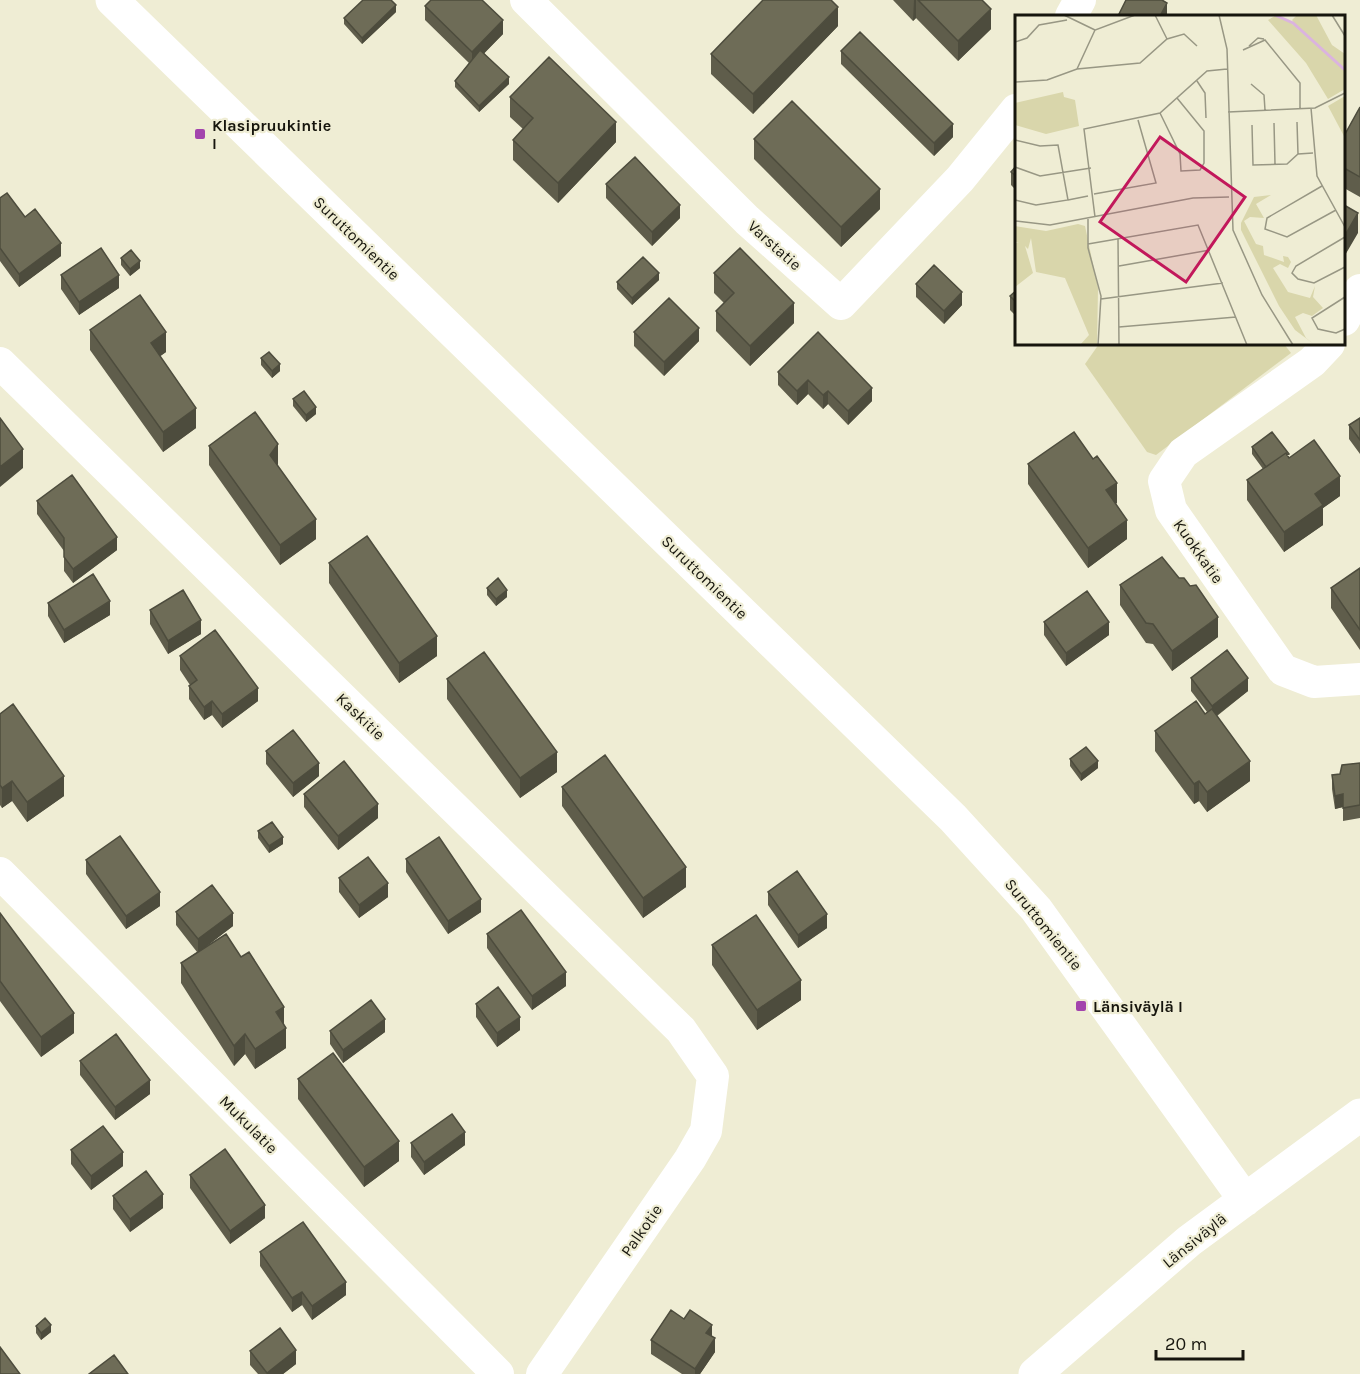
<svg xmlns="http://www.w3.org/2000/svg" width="1360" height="1374" font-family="Karla,sans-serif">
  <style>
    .green { fill: #d9d6ab }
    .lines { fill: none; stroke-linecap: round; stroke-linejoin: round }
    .street { stroke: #fff; stroke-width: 32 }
    .secondary { stroke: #fff; stroke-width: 33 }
    .wall { fill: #5f5d4b }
    .shaded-wall { fill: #4d4c3d }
    .building { fill: #6e6c57; stroke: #4d4c3d; stroke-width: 1.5 }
    .poi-dot { fill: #a344ad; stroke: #efedd4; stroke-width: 2 }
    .labels { text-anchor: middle; stroke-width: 4.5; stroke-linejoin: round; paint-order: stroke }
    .poi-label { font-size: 16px; font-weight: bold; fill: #16150d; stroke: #efedd4; text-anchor: start }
    .street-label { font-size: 16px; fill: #16150d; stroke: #efedd4 }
    .inset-river { fill: none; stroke: #dbb3df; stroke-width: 3 }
    .inset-road { fill: none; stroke: #989784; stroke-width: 1.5 }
    .view { fill: #c2185b; fill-opacity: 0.15; stroke: #c2185b; stroke-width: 3 }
    .inset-edge { fill: none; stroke: #16150d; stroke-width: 3 }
  </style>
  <rect width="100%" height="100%" fill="#efedd4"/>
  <path class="green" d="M 1099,344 L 1284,344 L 1291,353 L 1156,455 L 1147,452 L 1085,364 Z"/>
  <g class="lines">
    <path class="street" d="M 526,0 L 747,220 L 841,304 L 960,179 L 1016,110
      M 1071,16 L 1080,0
      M 1344,320 L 1360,290
      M 1329,344 L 1312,362 L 1183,453 L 1164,481 L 1171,510 L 1283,670 L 1314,682 L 1360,679
      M 0,363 L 681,1030 L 713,1076 L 706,1131 L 690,1159 L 542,1374
      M 0,873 L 498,1374"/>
    <path class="secondary" d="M 112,0 L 953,818 L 1036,909 L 1245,1200
      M 1035,1374 L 1189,1241 L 1360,1115"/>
  </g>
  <path class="wall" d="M 893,0 L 982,0 L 991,29 L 958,61 L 916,18 L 913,21 Z
    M 425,6 L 503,34 L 484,53 L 509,84 L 479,112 L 455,87 L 455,81 L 469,63 L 425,20 Z
    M 396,12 L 362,44 L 344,24 L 344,18 Z
    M 838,26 L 753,114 L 711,74 L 711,54 Z
    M 841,51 L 953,137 L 934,156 L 841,64 Z
    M 510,97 L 616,142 L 558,203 L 513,160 L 513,140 L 523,129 L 510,117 Z
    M 1360,107 L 1360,197 L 1344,188 L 1344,136 Z
    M 754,139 L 880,209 L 841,247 L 754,159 Z
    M 1017,165 L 1017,191 L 1011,185 L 1011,172 Z
    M 606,184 L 680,218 L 652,246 L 606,198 Z
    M 0,198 L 25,217 L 61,256 L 19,287 L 0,261 Z
    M 121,258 L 140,268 L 130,276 L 121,265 Z
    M 714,273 L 794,323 L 750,366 L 716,331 L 716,311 L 724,303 L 714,293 Z
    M 61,275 L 119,288 L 79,315 L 61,289 Z
    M 659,280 L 632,305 L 617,289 L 617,282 Z
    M 916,284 L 962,305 L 944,324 L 916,297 Z
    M 1017,290 L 1017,317 L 1010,310 L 1010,296 Z
    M 90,330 L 166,352 L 160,356 L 196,428 L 163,452 L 90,350 Z
    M 634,332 L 699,341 L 664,376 L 634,346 Z
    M 818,332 L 872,401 L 848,425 L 828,404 L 823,409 L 808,394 L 797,405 L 778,385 L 778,372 Z
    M 261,358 L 280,371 L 272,378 L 261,365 Z
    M 293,399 L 316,414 L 306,422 L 293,406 Z
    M 1360,418 L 1360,454 L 1349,439 L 1349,425 Z
    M 209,446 L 278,464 L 277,465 L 316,539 L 280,565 L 209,465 Z
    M 1252,447 L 1289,457 L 1340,496 L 1323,508 L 1323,525 L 1284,552 L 1247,500 L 1247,480 L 1263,469 L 1252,454 Z
    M 1028,464 L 1117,503 L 1116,503 L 1127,539 L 1088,568 L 1028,484 Z
    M 37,501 L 117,550 L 73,583 L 64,571 L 64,551 L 37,514 Z
    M 329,563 L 437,656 L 399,683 L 329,583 Z
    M 1360,568 L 1360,650 L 1331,608 L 1331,588 Z
    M 1120,585 L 1218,637 L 1172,671 L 1153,644 L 1146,643 L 1120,605 Z
    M 487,588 L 507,597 L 496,606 L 487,595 Z
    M 48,603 L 110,615 L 64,643 L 48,616 Z
    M 150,610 L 201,634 L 168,654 L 150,624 Z
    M 1044,622 L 1109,635 L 1066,666 L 1044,635 Z
    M 180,656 L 258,701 L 222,728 L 212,715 L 204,720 L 189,699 L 189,686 L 190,685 L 180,670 Z
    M 1191,678 L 1248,691 L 1217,716 L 1250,781 L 1207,812 L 1199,801 L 1194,804 L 1155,751 L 1155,731 L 1205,714 L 1207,712 L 1191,691 Z
    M 447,679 L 557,772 L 520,798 L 447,699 Z
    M 0,714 L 64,796 L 27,822 L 12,801 L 2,808 L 0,805 Z
    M 266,751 L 319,776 L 293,797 L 266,764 Z
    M 1070,759 L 1098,768 L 1081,781 L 1070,766 Z
    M 1360,763 L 1360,818 L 1343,821 L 1343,807 L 1335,809 L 1332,789 L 1332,775 L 1340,774 Z
    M 562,787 L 686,887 L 643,918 L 562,806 Z
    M 304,794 L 378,818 L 338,850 L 304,807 Z
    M 258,831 L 283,844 L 269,853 L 258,838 Z
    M 406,859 L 481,912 L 448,934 L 406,872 Z
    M 86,860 L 160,906 L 126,929 L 86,874 Z
    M 339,878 L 388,897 L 359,918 L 339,892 Z
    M 768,892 L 827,928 L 798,948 L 768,905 Z
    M 176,912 L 233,926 L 204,948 L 284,1025 L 286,1048 L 255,1069 L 245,1054 L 234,1066 L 181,983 L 181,963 L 197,952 L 176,925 Z
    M 0,913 L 74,1033 L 41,1057 L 0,1001 Z
    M 487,934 L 566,986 L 532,1010 L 487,948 Z
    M 712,945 L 801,1000 L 757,1030 L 712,965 Z
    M 476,1004 L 520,1030 L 497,1047 L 476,1017 Z
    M 330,1031 L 385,1032 L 343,1063 L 330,1044 Z
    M 80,1061 L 150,1094 L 115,1120 L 80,1075 Z
    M 298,1079 L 399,1161 L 364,1187 L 298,1099 Z
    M 411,1143 L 465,1145 L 424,1175 L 411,1157 Z
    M 71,1150 L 123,1166 L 91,1190 L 71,1164 Z
    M 190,1175 L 265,1218 L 230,1244 L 190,1188 Z
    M 113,1196 L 163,1208 L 130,1232 L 113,1209 Z
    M 260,1252 L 346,1295 L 312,1320 L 302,1305 L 292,1312 L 260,1266 Z
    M 36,1326 L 51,1332 L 41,1340 L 36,1333 Z
    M 712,1337 L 715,1352 L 700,1374 L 682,1374 L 651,1354 L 651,1340 Z
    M 250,1351 L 296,1364 L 283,1374 L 258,1374 L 250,1365 Z"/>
  <path class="shaded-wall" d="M 914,0 L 916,0 L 916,18 L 913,21 Z
    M 1167,3 L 1167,16 L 1160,16 Z
    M 396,5 L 396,12 L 362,44 L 362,38 Z
    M 838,7 L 838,26 L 753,114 L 753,94 Z
    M 991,9 L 991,29 L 958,61 L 958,41 Z
    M 503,20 L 503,34 L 472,66 L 472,52 Z
    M 509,77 L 509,84 L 479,112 L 479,106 Z
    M 616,122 L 616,142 L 558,203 L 558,183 Z
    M 953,124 L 953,137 L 934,156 L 934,143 Z
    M 880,189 L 880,209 L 841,247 L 841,227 Z
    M 680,205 L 680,218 L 652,246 L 652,232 Z
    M 1358,213 L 1358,233 L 1344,257 L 1344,237 Z
    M 61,243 L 61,256 L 19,287 L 19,274 Z
    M 140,261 L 140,268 L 130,276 L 130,269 Z
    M 659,273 L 659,280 L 632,305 L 632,298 Z
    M 119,275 L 119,288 L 79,315 L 79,302 Z
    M 962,292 L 962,305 L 944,324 L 944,311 Z
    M 794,303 L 794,323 L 750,366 L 750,346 Z
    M 699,328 L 699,341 L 664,376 L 664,362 Z
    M 166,332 L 166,352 L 151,363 L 151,343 Z
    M 280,364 L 280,371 L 272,378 L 272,371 Z
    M 808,380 L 808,394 L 797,405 L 797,391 Z
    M 872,388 L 872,401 L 848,425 L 848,411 Z
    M 828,391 L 828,404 L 823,409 L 823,395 Z
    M 316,407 L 316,414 L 306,422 L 306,415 Z
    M 196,408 L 196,428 L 163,452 L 163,432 Z
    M 278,444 L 278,464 L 270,475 L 270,455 Z
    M 23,449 L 23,468 L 0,487 L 0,467 Z
    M 1340,476 L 1340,496 L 1323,508 L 1323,525 L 1284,552 L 1284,532 L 1315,494 Z
    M 1117,483 L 1117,503 L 1106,510 L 1106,490 Z
    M 316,519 L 316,539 L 280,565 L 280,545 Z
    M 1127,520 L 1127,539 L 1088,568 L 1088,548 Z
    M 117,537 L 117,550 L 73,583 L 73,569 Z
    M 507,590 L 507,597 L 496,606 L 496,599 Z
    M 110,601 L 110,615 L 64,643 L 64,630 Z
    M 1218,617 L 1218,637 L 1172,671 L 1172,651 Z
    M 201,620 L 201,634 L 168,654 L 168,641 Z
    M 1109,622 L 1109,635 L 1066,666 L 1066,653 Z
    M 437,636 L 437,656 L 399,683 L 399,663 Z
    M 1248,678 L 1248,691 L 1212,719 L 1212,706 Z
    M 258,688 L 258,701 L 222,728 L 222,714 Z
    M 212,701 L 212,715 L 204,720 L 204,707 Z
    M 557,752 L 557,772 L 520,798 L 520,778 Z
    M 1098,761 L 1098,768 L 1081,781 L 1081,774 Z
    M 1250,761 L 1250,781 L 1207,812 L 1207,792 Z
    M 319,763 L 319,776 L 293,797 L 293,783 Z
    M 64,776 L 64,796 L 27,822 L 27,802 Z
    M 12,781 L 12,801 L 2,808 L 2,788 Z
    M 1199,781 L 1199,801 L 1194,804 L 1194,784 Z
    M 1343,794 L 1343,807 L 1335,809 L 1335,796 Z
    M 378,804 L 378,818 L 338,850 L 338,836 Z
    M 283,837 L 283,844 L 269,853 L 269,846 Z
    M 686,867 L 686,887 L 643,918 L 643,898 Z
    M 388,883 L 388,897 L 359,918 L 359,905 Z
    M 160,892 L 160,906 L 126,929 L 126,916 Z
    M 481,899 L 481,912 L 448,934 L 448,921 Z
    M 233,913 L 233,926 L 198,953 L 198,939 Z
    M 827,914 L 827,928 L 798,948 L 798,935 Z
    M 566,972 L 566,986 L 532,1010 L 532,996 Z
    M 801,980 L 801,1000 L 757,1030 L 757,1010 Z
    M 284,1007 L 284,1027 L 276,1012 Z
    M 74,1013 L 74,1033 L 41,1057 L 41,1037 Z
    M 520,1017 L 520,1030 L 497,1047 L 497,1033 Z
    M 385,1019 L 385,1032 L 343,1063 L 343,1050 Z
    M 286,1028 L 286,1048 L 255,1069 L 255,1049 Z
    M 245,1034 L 245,1054 L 234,1066 L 234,1046 Z
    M 150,1080 L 150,1094 L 115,1120 L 115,1107 Z
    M 465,1132 L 465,1145 L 424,1175 L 424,1162 Z
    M 399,1141 L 399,1161 L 364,1187 L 364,1167 Z
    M 123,1152 L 123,1166 L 91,1190 L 91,1176 Z
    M 163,1194 L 163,1208 L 130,1232 L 130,1219 Z
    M 265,1205 L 265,1218 L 230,1244 L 230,1231 Z
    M 346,1282 L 346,1295 L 312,1320 L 312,1306 Z
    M 302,1292 L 302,1305 L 292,1312 L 292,1298 Z
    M 51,1325 L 51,1332 L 41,1340 L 41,1333 Z
    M 712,1325 L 712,1338 L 706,1333 Z
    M 715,1338 L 715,1352 L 700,1374 L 695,1374 L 695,1369 Z
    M 296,1350 L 296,1364 L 283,1374 L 267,1374 L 267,1373 Z"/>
  <path class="building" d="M 363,0 L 391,0 L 396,5 L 362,38 L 344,18 Z
    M 431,0 L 482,0 L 503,20 L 472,52 L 425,6 Z
    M 763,0 L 831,0 L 838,7 L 753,94 L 711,54 Z
    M 918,0 L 982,0 L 991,9 L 958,41 Z
    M 1126,0 L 1162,0 L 1167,3 L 1160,16 L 1118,16 Z
    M 860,32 L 953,124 L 934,143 L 841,51 Z
    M 480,50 L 509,77 L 479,106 L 455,81 Z
    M 549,57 L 616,122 L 558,183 L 513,140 L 533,118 L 510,97 Z
    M 792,101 L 880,189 L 841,227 L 754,139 Z
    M 1360,107 L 1360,177 L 1344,168 L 1344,136 Z
    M 635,157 L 680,205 L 652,232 L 606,184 Z
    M 1017,165 L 1017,177 L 1011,172 Z
    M 7,193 L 25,217 L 35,209 L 61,243 L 19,274 L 0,248 L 0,198 Z
    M 1344,205 L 1358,213 L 1344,237 Z
    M 101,248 L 119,275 L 79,302 L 61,275 Z
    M 740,248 L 794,303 L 750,346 L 716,311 L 734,293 L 714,273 Z
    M 131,250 L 140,261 L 130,269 L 121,258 Z
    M 643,257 L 659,273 L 632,298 L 617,282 Z
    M 934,265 L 962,292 L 944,311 L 916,284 Z
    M 1017,290 L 1017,303 L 1010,296 Z
    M 140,295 L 166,332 L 151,343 L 196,408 L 163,432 L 90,330 Z
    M 669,298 L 699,328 L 664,362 L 634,332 Z
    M 818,332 L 872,388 L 848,411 L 828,391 L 823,395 L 808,380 L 797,391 L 778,372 Z
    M 269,352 L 280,364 L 272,371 L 261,358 Z
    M 304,391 L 316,407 L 306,415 L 293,399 Z
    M 255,412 L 278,444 L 270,455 L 316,519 L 280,545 L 209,446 Z
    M 0,418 L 23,449 L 0,467 Z
    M 1360,418 L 1360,440 L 1349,425 Z
    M 1074,432 L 1093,459 L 1097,456 L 1117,483 L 1106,490 L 1127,520 L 1088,548 L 1028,464 Z
    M 1272,432 L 1289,454 L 1287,455 L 1286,453 L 1266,467 L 1252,447 Z
    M 1314,440 L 1340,476 L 1315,494 L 1323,505 L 1284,532 L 1247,480 L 1286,453 L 1289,458 Z
    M 72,475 L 117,537 L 73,569 L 64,557 L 64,538 L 37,501 Z
    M 367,536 L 437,636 L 399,663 L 329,563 Z
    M 1162,557 L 1179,578 L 1184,578 L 1190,586 L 1196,585 L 1218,617 L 1172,651 L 1153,624 L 1146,623 L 1120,585 Z
    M 1360,568 L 1360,630 L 1331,588 Z
    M 93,574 L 110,601 L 64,630 L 48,603 Z
    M 498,578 L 507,590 L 496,599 L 487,588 Z
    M 183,590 L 201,620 L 168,641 L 150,610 Z
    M 1087,591 L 1109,622 L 1066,653 L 1044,622 Z
    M 215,630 L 258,688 L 222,714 L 212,701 L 204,707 L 189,686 L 197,680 L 180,656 Z
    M 1227,650 L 1248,678 L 1212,706 L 1191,678 Z
    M 484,652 L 557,752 L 520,778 L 447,679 Z
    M 1196,701 L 1205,714 L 1212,709 L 1250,761 L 1207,792 L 1199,781 L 1194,784 L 1155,731 Z
    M 13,704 L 64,776 L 27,802 L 12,781 L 2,788 L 0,785 L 0,714 Z
    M 293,730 L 319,763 L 293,783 L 266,751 Z
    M 1086,747 L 1098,761 L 1081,774 L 1070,759 Z
    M 605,755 L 686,867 L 643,898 L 562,787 Z
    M 344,761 L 378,804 L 338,836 L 304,794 Z
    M 1360,763 L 1360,805 L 1343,808 L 1343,794 L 1335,796 L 1332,775 L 1340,774 L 1342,765 Z
    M 272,822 L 283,837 L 269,846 L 258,831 Z
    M 120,836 L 160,892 L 126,916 L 86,860 Z
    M 439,837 L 481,899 L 448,921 L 406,859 Z
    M 368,857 L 388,883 L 359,905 L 339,878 Z
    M 797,871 L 827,914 L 798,935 L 768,892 Z
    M 212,885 L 233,913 L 198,939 L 176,912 Z
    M 521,910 L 566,972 L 532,996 L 487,934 Z
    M 0,913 L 74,1013 L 41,1037 L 0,981 Z
    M 756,915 L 801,980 L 757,1010 L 712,945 Z
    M 226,934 L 241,957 L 249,952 L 284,1007 L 276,1012 L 286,1028 L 255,1049 L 245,1034 L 234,1046 L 181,963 Z
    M 498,987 L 520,1017 L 497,1033 L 476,1004 Z
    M 371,1000 L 385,1019 L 343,1050 L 330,1031 Z
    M 116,1034 L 150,1080 L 115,1107 L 80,1061 Z
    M 333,1053 L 399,1141 L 364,1167 L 298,1079 Z
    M 452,1114 L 465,1132 L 424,1162 L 411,1143 Z
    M 103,1126 L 123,1152 L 91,1176 L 71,1150 Z
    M 225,1149 L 265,1205 L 230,1231 L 190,1175 Z
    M 146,1171 L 163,1194 L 130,1219 L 113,1196 Z
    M 303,1222 L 346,1282 L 312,1306 L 302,1292 L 292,1298 L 260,1252 Z
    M 671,1310 L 684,1319 L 690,1310 L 712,1325 L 706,1333 L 715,1338 L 695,1369 L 651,1340 Z
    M 45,1318 L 51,1325 L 41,1333 L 36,1326 Z
    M 280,1328 L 296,1350 L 267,1373 L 250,1351 Z
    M 0,1347 L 20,1374 L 0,1374 Z
    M 114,1355 L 128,1374 L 89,1374 Z"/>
  <g class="poi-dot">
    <rect x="194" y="128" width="12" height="12" rx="3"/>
    <rect x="1075" y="1000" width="12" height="12" rx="3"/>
  </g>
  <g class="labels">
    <g class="poi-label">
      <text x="212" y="131">Klasipruukintie<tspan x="212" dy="18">I</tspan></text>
      <text x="1093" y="1012">Länsiväylä I</text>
    </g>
    <g class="street-label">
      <text transform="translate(357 238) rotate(44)" y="6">Suruttomientie</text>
      <text transform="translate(775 245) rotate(42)" y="6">Varstatie</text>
      <text transform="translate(1199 551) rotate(55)" y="6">Kuokkatie</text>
      <text transform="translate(705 577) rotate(44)" y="6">Suruttomientie</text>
      <text transform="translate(361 716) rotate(44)" y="6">Kaskitie</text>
      <text transform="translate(1044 924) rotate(51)" y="6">Suruttomientie</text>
      <text transform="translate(249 1124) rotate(45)" y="6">Mukulatie</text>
      <text transform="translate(641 1230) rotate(-55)" y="6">Palkotie</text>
      <text transform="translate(1194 1240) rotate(-39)" y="6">Länsiväylä</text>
    </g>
  </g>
  <g transform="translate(1015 15)">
    <rect width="330" height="330" fill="#efedd4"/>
    <path d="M 282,0 L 301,0 L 317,30 L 330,39 L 330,54 L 282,12 L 277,5 ZM 260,1 L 275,7 L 330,55 L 330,74 L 313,84 L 291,48 L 253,5 ZM 48,77 L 49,82 L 60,85 L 64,111 L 31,119 L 0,110 L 0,88 ZM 330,81 L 330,123 L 313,91 ZM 256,180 L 241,189 L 249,203 L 235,202 L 229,206 L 241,229 L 248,231 L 249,240 L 269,247 L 268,241 L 273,242 L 276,247 L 273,253 L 265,249 L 258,253 L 273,277 L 295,283 L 300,271 L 298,282 L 308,293 L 297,301 L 288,298 L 280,302 L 291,323 L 300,330 L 280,315 L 264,291 L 226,215 L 226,208 L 239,182 ZM 63,209 L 70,211 L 83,273 L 82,330 L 65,330 L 74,320 L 50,263 L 21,257 L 16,223 L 13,234 L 10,231 L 18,258 L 0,272 L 0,228 L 4,228 L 0,227 L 0,211 L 31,216 Z" fill="#d9d6ab"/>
    <path class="inset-river" d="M 260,0 L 278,8 L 330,55"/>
    <path class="inset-road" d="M 49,0 L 80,15M 140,0 L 152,24M 204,0 L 212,34 L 218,215 L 247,280 L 278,330M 317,0 L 330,21M 0,27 L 12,23 L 24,10 L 52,5M 234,31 L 243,23 L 249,24M 228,35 L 250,25 L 285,68 L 285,94M 62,54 L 80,15 L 120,0M 182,66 L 190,78 L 191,103M 0,67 L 32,65 L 62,54 L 125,48 L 152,24 L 169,19 L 182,31M 236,69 L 249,80 L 250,95M 296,93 L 302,161 L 330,212M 213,97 L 300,93 L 330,78M 145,98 L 165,139 L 166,156 L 185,155 L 189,148 L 189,116 L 162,83M 282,107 L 283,139M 259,108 L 260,149M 237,110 L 238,150 L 272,149 L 283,139 L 298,138M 0,125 L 25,131 L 43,130 L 53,185 L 21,190 L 0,185M 0,152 L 25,161 L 76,153M 307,171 L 252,203 L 250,214 L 272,222 L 321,195M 79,179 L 141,168 L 123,105M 53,185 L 73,181M 80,202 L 69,114 L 145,98 L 192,56 L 212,54M 73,204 L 73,233 L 86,281 L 83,330M 0,206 L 35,210 L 178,183 L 214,182M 330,222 L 281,251 L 277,258 L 283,264 L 299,268 L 330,252M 103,224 L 104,330M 73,229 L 183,210 L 232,330M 104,251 L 195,235M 330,282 L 297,303 L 303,314 L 321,318 L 330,314M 86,284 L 208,268M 104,312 L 221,302"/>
    <path class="view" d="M 145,122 L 230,182 L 171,267 L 85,207 Z"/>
    <rect width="330" height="330" class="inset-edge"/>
  </g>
  <path d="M1156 1350v9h87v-9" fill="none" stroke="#16150d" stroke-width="3"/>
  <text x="1165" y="1350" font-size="18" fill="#16150d" stroke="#efedd4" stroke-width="4.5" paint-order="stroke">20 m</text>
</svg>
